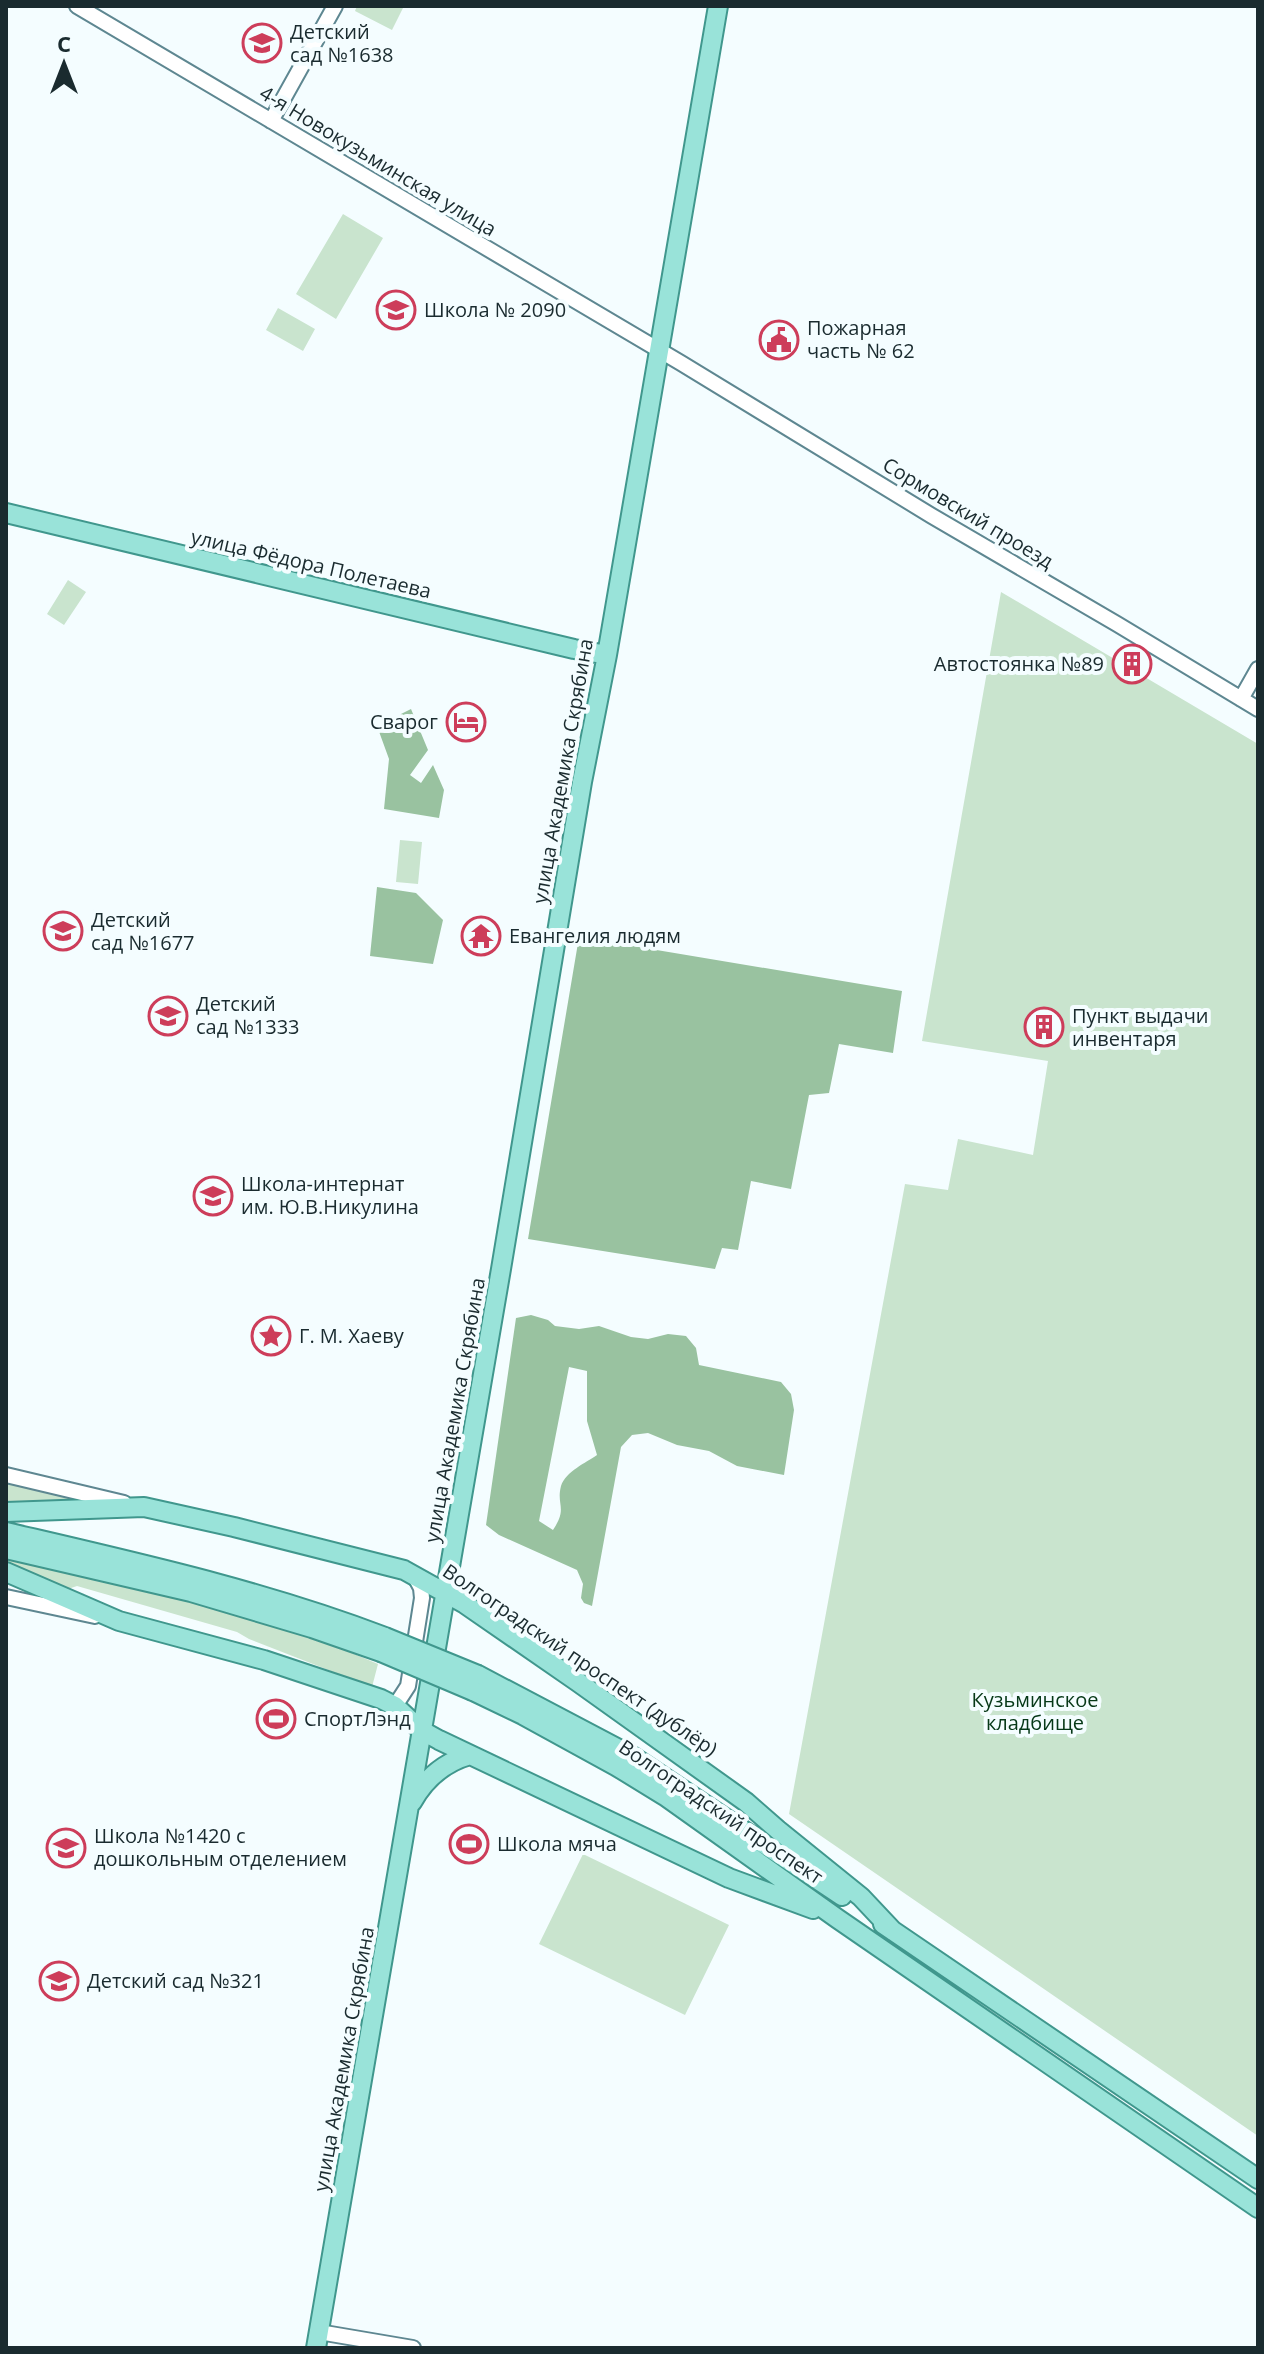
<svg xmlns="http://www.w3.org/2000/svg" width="1264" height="2354" font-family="'Open Sans',sans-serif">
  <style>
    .green { fill: #c9e4ce }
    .forest { fill: #99c2a0; fill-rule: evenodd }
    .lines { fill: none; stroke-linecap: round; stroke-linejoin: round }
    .minor-casing { stroke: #5e8791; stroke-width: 18 }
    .major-casing { stroke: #40978d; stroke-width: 22 }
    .minor { stroke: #fff; stroke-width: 14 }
    .major { stroke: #99e3d9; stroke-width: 18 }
    .major-bridge-casing { stroke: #40978d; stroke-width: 22; stroke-linecap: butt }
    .major-bridge { stroke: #99e3d9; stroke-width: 18 }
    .labels { text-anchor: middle; stroke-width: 8; stroke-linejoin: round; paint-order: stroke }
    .poi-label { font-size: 20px; fill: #1a2b2f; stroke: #f4fdff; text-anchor: start }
    .street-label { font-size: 20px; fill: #1a2b2f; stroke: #f4fdff }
    .park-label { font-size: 20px; fill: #063817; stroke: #f4fdff }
  </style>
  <rect width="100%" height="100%" fill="#f4fdff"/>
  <path class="green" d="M 357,6 L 404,6 L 392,30 L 355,11 Z
    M 343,214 L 383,238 L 336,319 L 296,294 Z
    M 278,308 L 315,329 L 303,351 L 266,330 Z
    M 68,580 L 86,592 L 64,625 L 47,614 Z
    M 1001,592 L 1258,744 L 1258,2136 L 789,1814 L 905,1184 L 948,1190 L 958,1139 L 1033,1155 L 1048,1061 L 922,1041 Z
    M 400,840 L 422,842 L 418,884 L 396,882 Z
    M 6,1481 L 81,1498 L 82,1505 L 6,1508 Z
    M 6,1554 L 152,1589 L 316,1638 L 378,1664 L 372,1687 L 249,1639 L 237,1632 L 77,1586 L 62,1591 L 6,1568 Z
    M 583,1854 L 729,1925 L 685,2015 L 539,1944 Z"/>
  <path class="forest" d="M 411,709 L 428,750 L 410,775 L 421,783 L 433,765 L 444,790 L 439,818 L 384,809 L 389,759 L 377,726 Z
    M 377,887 L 416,893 L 443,920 L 433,964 L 370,956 Z
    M 579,937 L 902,991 L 893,1053 L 839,1044 L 829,1093 L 809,1095 L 791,1189 L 751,1181 L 738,1250 L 722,1248 L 715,1269 L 528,1239 Z
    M 531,1315 L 548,1320 L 555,1326 L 579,1329 L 599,1326 L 631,1337 L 648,1339 L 668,1334 L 686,1336 L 696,1348 L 699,1365 L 781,1382 L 791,1394 L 794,1410 L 784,1475 L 737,1466 L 709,1451 L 677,1445 L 648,1433 L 632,1435 L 621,1447 L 592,1606 L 584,1603 L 581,1598 L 583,1584 L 577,1570 L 499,1535 L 486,1525 L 516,1318 ZM 569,1367 L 587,1371 L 587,1421 L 597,1455 C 586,1463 566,1471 561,1486 C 556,1505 568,1508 553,1530 L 539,1521 Z"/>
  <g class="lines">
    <defs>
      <path id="minor" d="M 77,6 L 681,363 L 932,516 L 1117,624 L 1258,709
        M 271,121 L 335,6
        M 1241,699 L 1258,669
        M 6,1475 L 124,1503
        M 6,1597 L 95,1616
        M 395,1706 L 408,1686 L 422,1598 L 421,1588 L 414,1575
        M 319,2332 L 413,2348"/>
      <path id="major" d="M 6,513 L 574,649 L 607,655
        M 6,1512 L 144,1507 L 234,1527 L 404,1570 L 465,1604 L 578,1682 L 746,1802 L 778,1830 L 861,1897 L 893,1931
        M 6,1532 C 134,1562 262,1590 385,1637
        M 6,1549 L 191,1592 L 312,1628 L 381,1652
        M 6,1572 L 119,1621 L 264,1660 L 381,1699 L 395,1706 L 421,1730 L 439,1740 L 729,1878 L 813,1909
        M 478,1675 L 632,1756 L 842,1896
        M 473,1691 L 523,1715 L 616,1766 L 665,1796 L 838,1919 L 1258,2208
        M 412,1802 C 425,1779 445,1762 470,1755
        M 883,1924 L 1258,2179
        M 316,2348 L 501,1269 L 582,782 L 607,655 L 718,6"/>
    </defs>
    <use href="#minor" class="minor-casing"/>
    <use href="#major" class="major-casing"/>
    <use href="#minor" class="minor"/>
    <use href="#major" class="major"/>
    <defs>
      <path id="major-bridge" d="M 385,1637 L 478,1675
        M 381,1652 L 473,1691"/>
    </defs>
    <use href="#major-bridge" class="major-bridge-casing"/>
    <use href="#major-bridge" class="major-bridge"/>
  </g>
  <defs>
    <symbol id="school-ring" viewBox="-11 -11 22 22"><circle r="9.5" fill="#f4fdff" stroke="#cd3d5a" stroke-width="1.5"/><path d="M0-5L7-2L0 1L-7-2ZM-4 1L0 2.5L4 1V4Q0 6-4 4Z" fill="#cd3d5a"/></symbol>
    <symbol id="civic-ring" viewBox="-11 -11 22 22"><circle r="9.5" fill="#f4fdff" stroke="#cd3d5a" stroke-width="1.5"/><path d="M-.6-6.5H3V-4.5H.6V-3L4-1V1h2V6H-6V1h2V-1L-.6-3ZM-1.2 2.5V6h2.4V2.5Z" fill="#cd3d5a"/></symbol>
    <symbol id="building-ring" viewBox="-11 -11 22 22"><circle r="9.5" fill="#f4fdff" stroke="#cd3d5a" stroke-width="1.5"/><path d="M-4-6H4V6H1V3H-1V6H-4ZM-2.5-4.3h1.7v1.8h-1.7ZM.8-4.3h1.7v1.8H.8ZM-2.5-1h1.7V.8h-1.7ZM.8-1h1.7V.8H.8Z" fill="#cd3d5a"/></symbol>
    <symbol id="hotel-ring" viewBox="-11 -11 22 22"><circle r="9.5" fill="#f4fdff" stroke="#cd3d5a" stroke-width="1.5"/><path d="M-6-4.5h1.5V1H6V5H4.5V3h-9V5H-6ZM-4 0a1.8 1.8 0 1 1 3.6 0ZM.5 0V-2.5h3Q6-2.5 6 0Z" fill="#cd3d5a"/></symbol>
    <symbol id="temple-ring" viewBox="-11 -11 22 22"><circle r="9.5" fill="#f4fdff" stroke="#cd3d5a" stroke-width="1.5"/><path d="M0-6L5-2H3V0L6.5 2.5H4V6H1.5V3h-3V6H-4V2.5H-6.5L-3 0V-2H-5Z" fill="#cd3d5a"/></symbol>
    <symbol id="sight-ring" viewBox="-11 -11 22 22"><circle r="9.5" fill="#f4fdff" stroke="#cd3d5a" stroke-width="1.5"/><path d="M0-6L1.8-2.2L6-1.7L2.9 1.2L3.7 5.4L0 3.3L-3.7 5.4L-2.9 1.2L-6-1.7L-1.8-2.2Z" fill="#cd3d5a"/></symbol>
    <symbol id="stadium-ring" viewBox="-11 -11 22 22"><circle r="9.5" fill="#f4fdff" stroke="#cd3d5a" stroke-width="1.5"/><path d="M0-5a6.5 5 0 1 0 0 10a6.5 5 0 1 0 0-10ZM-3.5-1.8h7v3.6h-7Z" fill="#cd3d5a"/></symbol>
  </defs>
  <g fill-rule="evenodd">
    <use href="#school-ring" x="240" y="21" width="44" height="44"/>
    <use href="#school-ring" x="374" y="288" width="44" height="44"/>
    <use href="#civic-ring" x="757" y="318" width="44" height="44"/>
    <use href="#building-ring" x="1110" y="642" width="44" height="44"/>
    <use href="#hotel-ring" x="444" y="700" width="44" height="44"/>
    <use href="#school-ring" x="41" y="909" width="44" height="44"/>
    <use href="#temple-ring" x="459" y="914" width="44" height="44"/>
    <use href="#school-ring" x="146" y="994" width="44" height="44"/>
    <use href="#building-ring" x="1022" y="1005" width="44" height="44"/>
    <use href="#school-ring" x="191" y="1174" width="44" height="44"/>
    <use href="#sight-ring" x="249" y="1314" width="44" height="44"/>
    <use href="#stadium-ring" x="254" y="1697" width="44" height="44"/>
    <use href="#stadium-ring" x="447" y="1822" width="44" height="44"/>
    <use href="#school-ring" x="44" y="1826" width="44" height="44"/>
    <use href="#school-ring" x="37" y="1959" width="44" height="44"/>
  </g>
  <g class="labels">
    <g class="poi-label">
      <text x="290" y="39">Детский<tspan x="290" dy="23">сад №1638</tspan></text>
      <text x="424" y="317">Школа № 2090</text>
      <text x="807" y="335">Пожарная<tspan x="807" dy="23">часть № 62</tspan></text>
      <text x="1104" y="671" text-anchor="end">Автостоянка №89</text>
      <text x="438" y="729" text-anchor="end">Сварог</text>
      <text x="91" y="927">Детский<tspan x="91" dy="23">сад №1677</tspan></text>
      <text x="509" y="943">Евангелия людям</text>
      <text x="196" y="1011">Детский<tspan x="196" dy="23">сад №1333</tspan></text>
      <text x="1072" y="1023">Пункт выдачи<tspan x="1072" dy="23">инвентаря</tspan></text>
      <text x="241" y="1191">Школа-интернат<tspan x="241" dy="23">им. Ю.В.Никулина</tspan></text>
      <text x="299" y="1343">Г. М. Хаеву</text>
      <text x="304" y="1726">СпортЛэнд</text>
      <text x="94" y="1843">Школа №1420 с<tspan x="94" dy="23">дошкольным отделением</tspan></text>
      <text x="497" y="1851">Школа мяча</text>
      <text x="87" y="1988">Детский сад №321</text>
    </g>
    <g class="street-label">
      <text transform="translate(378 161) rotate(31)" y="7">4-я Новокузьминская улица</text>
      <text transform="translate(968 513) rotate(31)" y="7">Сормовский проезд</text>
      <text transform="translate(311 564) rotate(13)" y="7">улица Фёдора Полетаева</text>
      <text transform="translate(563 771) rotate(-80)" y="7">улица Академика Скрябина</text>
      <text transform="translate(455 1410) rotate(-80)" y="7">улица Академика Скрябина</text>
      <text transform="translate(580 1660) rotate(34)" y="7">Волгоградский проспект (дублёр)</text>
      <text transform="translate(721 1812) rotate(34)" y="7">Волгоградский проспект</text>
      <text transform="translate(344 2059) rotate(-80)" y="7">улица Академика Скрябина</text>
    </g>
    <g class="park-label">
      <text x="1035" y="1707">Кузьминское<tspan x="1035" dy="23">кладбище</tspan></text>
    </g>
  </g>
  <rect width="1264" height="2354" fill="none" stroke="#1a2b2f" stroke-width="16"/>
  <g transform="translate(64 64)" stroke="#f4fdff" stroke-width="6" paint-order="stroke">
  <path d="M0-6L14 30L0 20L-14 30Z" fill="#1a2b2f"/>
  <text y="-12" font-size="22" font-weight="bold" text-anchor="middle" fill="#1a2b2f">С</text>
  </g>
</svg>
